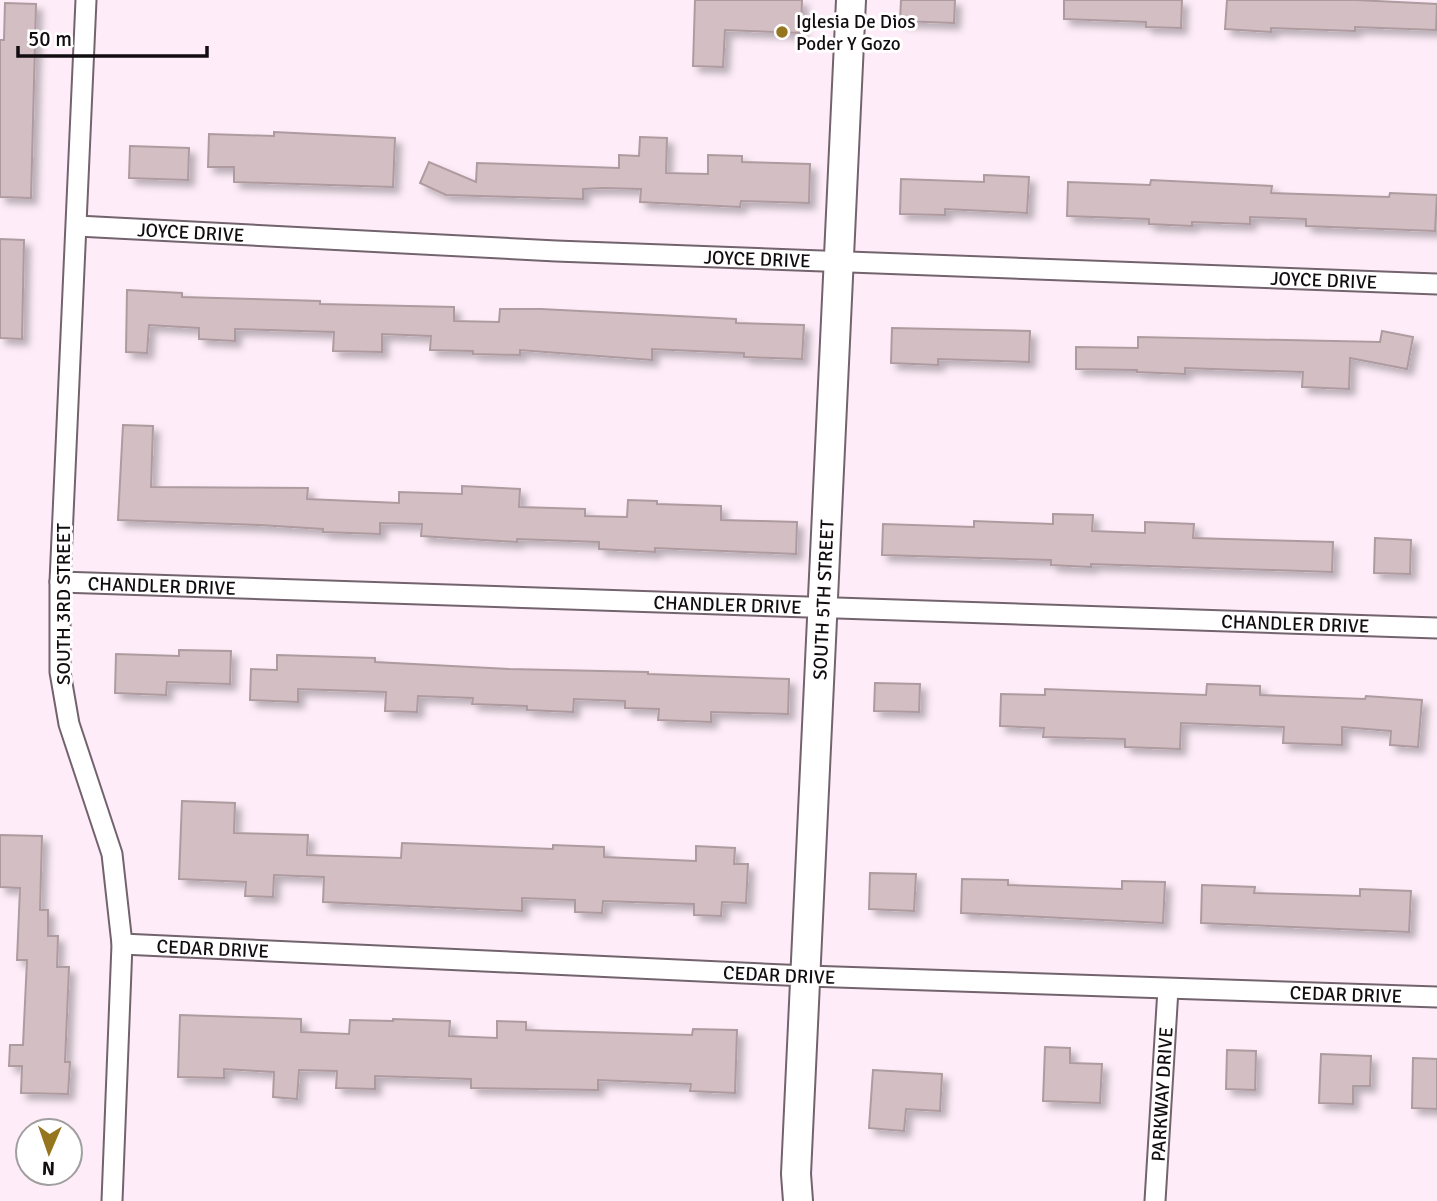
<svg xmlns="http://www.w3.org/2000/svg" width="1437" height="1201" font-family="Signika,sans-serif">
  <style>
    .building { fill: #d3bec4; stroke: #ae9ba0; stroke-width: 2; filter: url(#shadow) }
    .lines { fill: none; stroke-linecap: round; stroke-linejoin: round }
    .street-casing { stroke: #72636d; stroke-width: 23 }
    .secondary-casing { stroke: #72636d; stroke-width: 32 }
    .street { stroke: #fff; stroke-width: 19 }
    .secondary { stroke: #fff; stroke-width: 28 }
    .poi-dot { fill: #95751d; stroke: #fff; stroke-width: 2.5 }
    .labels { text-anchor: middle; stroke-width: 6; stroke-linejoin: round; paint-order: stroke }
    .poi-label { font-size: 19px; fill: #120d10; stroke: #fff; text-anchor: start }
    .street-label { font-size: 19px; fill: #120d10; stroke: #fff }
  </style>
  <defs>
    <filter id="shadow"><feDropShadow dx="6" dy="6" stdDeviation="3.5" flood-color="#0004"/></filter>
  </defs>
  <rect width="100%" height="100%" fill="#feedf8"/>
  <path class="building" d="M 695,0 L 802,0 L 801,33 L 725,30 L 723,67 L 693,66 Z
    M 901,0 L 955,0 L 954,23 L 900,21 Z
    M 1064,0 L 1182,0 L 1181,28 L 1146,27 L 1146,22 L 1064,19 Z
    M 1227,0 L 1356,0 L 1437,4 L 1436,30 L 1355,27 L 1355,31 L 1271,28 L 1271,32 L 1225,29 Z
    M 5,3 L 36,4 L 31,198 L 0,197 L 0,40 L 4,40 Z
    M 274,132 L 395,138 L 393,187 L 234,182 L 234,167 L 208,167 L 209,134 L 274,136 Z
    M 640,137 L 667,138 L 666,173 L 708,174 L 708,155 L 742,156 L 742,162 L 810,164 L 809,203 L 741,201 L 740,207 L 640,202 L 641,189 L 603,188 L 583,189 L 583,199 L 446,195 L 420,183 L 429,162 L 476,182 L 477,163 L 619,168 L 619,155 L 639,156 Z
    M 130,146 L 189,148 L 188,180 L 129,178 Z
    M 984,175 L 1029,177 L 1027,213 L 945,209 L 945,215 L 900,214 L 901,179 L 984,182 Z
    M 1151,180 L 1272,186 L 1271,193 L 1389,197 L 1390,193 L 1437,195 L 1435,231 L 1306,226 L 1306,219 L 1250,217 L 1250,224 L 1192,222 L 1192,226 L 1149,224 L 1149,219 L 1067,216 L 1068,182 L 1150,185 Z
    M 0,239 L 24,240 L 22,339 L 0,338 Z
    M 127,290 L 182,293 L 182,297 L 320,301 L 320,304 L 454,307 L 454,321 L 499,322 L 500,309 L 541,309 L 736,319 L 736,323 L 804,325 L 802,359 L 744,357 L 744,353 L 718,352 L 652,349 L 652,360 L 520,350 L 520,355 L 473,354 L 473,351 L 430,350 L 431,336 L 382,334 L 382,352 L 333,351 L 334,332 L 235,329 L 235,341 L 199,339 L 199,328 L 149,325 L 147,353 L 126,352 Z
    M 892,328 L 1030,331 L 1029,362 L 938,359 L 938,365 L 891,363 Z
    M 1382,331 L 1413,337 L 1407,369 L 1350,358 L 1349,389 L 1302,387 L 1303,372 L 1185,368 L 1185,374 L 1137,372 L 1137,370 L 1076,369 L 1076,347 L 1138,348 L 1138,337 L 1380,342 Z
    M 123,425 L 153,426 L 151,487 L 308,488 L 307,499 L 399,503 L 399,492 L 462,494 L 462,486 L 520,489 L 519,507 L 585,509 L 585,516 L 627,517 L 628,500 L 657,501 L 657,504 L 721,506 L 721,520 L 797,522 L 796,554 L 655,548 L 655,552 L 599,549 L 599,542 L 517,539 L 517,542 L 421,536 L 422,524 L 380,523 L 380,534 L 323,532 L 323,529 L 260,525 L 118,520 Z
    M 1053,514 L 1093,515 L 1092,531 L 1145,533 L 1145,522 L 1194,524 L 1193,538 L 1333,542 L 1332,572 L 1091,564 L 1091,567 L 1051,565 L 1051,560 L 882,555 L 883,524 L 974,527 L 974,521 L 1053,524 Z
    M 1375,538 L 1411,540 L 1410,574 L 1374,573 Z
    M 179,650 L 231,651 L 230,684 L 167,682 L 166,695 L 115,693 L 116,654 L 179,656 Z
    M 277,655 L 375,658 L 375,662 L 509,669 L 648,672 L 648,674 L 789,679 L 788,714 L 711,712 L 711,722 L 658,720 L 659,709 L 625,708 L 625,701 L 574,699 L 573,712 L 527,710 L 527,706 L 472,704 L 473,698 L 418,696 L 417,712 L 385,711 L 386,692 L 298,689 L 298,702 L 250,700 L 251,669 L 277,670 Z
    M 875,683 L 920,684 L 919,712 L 874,711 Z
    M 1207,684 L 1260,686 L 1260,695 L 1365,699 L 1366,696 L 1422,700 L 1418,747 L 1390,745 L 1391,731 L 1342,727 L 1342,745 L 1283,743 L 1284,727 L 1181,723 L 1180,749 L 1125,747 L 1125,739 L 1043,737 L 1044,728 L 1000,726 L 1001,694 L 1045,695 L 1045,689 L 1206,695 Z
    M 182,801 L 235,803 L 234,833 L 308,835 L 307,855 L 401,858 L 402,843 L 553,849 L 553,845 L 604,847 L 604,857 L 696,861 L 696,846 L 735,848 L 734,864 L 748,864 L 746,903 L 722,902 L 721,916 L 694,915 L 694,904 L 603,901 L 602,913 L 575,912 L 575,900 L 522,898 L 522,911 L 323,902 L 324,877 L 274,875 L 273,897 L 245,896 L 246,882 L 179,879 Z
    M 0,835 L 42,836 L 40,910 L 48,910 L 48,936 L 58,936 L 57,967 L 69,967 L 65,1062 L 70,1062 L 68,1094 L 21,1093 L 22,1066 L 9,1066 L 10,1045 L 23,1045 L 27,960 L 17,960 L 20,888 L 0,887 Z
    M 870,873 L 916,874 L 914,911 L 869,909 Z
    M 962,879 L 1008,880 L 1008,885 L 1122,889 L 1122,881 L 1165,882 L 1163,923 L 961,913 Z
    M 1202,885 L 1255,887 L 1254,893 L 1360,896 L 1360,889 L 1411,891 L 1409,932 L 1201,923 Z
    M 180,1015 L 301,1019 L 301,1032 L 349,1034 L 350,1020 L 393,1021 L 393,1019 L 450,1021 L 449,1036 L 497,1038 L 497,1021 L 526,1022 L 526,1030 L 692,1035 L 693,1029 L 737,1030 L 735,1093 L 690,1091 L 691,1084 L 598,1080 L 598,1090 L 471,1088 L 471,1079 L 375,1076 L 375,1089 L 336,1088 L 337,1071 L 299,1070 L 297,1099 L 273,1097 L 274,1072 L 224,1069 L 224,1078 L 178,1077 Z
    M 1045,1047 L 1070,1048 L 1070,1063 L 1102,1064 L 1100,1103 L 1043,1101 Z
    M 1227,1050 L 1256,1051 L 1255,1090 L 1226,1089 Z
    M 1321,1054 L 1371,1056 L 1370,1086 L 1353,1086 L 1353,1104 L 1319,1103 Z
    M 1413,1058 L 1437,1059 L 1437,1109 L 1412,1108 Z
    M 873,1070 L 942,1074 L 940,1111 L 906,1109 L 904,1131 L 869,1128 Z"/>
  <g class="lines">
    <defs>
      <g id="street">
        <path d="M 86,0 L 60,582 L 60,672 L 69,724 L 112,854 L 122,944 L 112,1201"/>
        <path id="s1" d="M 77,226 L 556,251 L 1437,284"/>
        <path id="s2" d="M 60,582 L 1437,628"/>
        <path id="s3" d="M 122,944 L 807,976 L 1437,997"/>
        <path id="s4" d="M 1155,1201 L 1168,989"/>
      </g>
      <g id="secondary">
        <path id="s5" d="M 798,1201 L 796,1174 L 851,0"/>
      </g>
    </defs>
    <use href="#street" class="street-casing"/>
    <use href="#secondary" class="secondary-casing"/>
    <use href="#street" class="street"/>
    <use href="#secondary" class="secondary"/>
  </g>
  <circle class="poi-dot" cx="782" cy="32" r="7"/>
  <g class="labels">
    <g class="poi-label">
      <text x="796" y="28">Iglesia De Dios<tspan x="796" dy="22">Poder Y Gozo</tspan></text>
    </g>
    <g class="street-label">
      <text dy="7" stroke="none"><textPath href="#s1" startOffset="114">JOYCE DRIVE</textPath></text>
      <text dy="7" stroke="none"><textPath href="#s1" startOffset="681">JOYCE DRIVE</textPath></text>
      <text dy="7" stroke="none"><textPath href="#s1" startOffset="1248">JOYCE DRIVE</textPath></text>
      <text dy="7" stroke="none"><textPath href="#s2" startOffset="102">CHANDLER DRIVE</textPath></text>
      <text dy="7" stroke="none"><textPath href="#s5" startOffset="602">SOUTH 5TH STREET</textPath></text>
      <text transform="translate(63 604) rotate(-90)" y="7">SOUTH 3RD STREET</text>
      <text dy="7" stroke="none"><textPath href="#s2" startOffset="668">CHANDLER DRIVE</textPath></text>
      <text dy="7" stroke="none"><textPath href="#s2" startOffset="1236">CHANDLER DRIVE</textPath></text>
      <text dy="7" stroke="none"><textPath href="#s3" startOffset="91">CEDAR DRIVE</textPath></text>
      <text dy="7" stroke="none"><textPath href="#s3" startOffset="658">CEDAR DRIVE</textPath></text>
      <text dy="7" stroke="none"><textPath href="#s3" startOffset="1225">CEDAR DRIVE</textPath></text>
      <text dy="7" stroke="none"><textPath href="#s4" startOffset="107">PARKWAY DRIVE</textPath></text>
    </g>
  </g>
  <g transform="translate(49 1152) rotate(182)"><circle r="33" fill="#ffffff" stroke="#a09e9f" stroke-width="2"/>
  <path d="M0-5L12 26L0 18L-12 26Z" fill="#95751d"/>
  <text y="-10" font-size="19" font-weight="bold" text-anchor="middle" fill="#120d10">N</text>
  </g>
  <path d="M18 46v10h189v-10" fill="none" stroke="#120d10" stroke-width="3.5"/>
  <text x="28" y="46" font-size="21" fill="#120d10" stroke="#ffffff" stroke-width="5" paint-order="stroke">50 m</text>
</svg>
